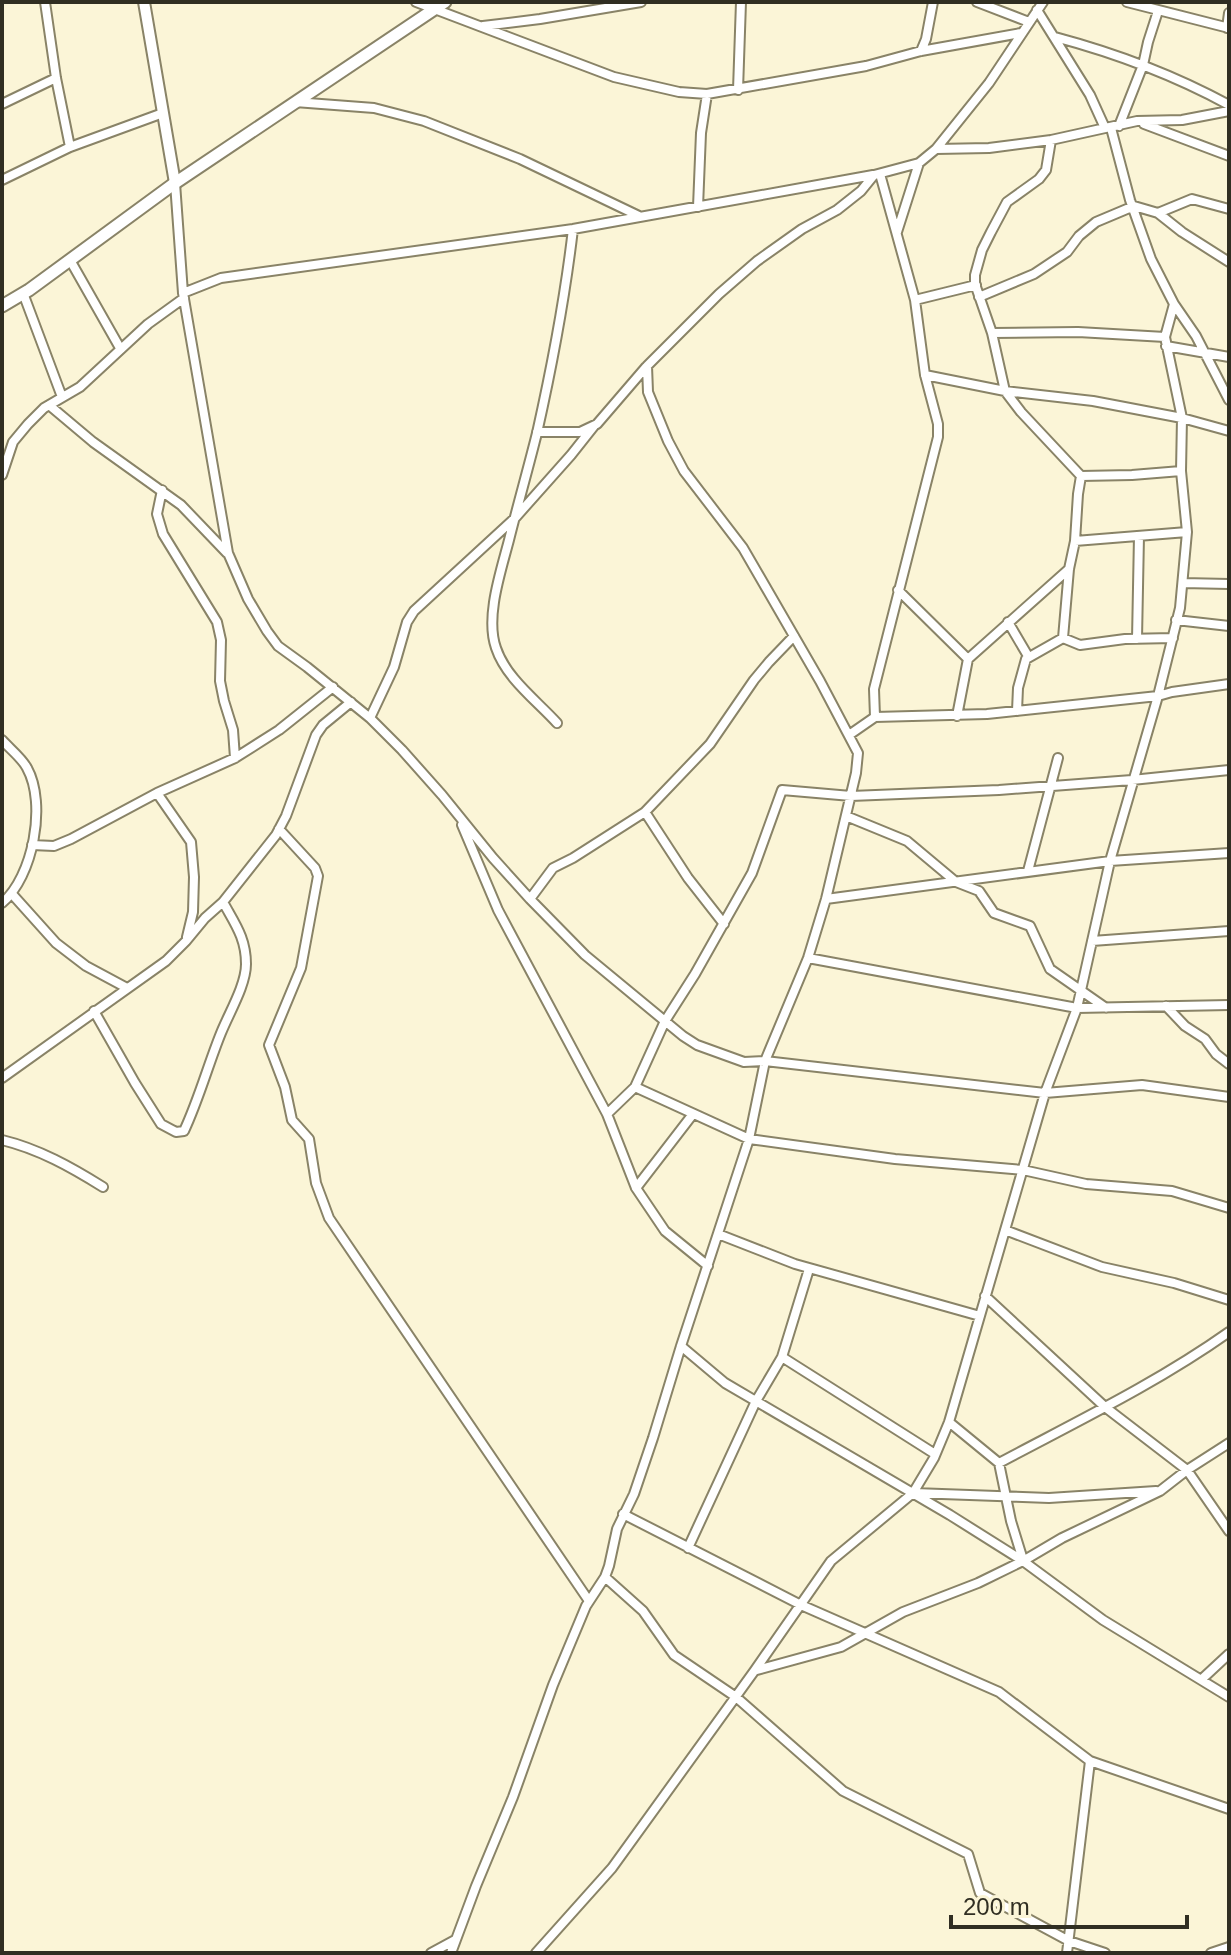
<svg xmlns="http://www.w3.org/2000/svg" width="1231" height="1955" font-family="Helvetica,sans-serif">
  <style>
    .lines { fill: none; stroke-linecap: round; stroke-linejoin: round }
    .minor-casing { stroke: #898367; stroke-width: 12 }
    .tertiary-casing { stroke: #898367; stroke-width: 14 }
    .secondary-casing { stroke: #898367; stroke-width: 15 }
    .minor { stroke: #fff; stroke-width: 8 }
    .tertiary { stroke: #fff; stroke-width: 10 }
    .secondary { stroke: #fff; stroke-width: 11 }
  </style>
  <rect width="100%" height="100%" fill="#fbf5d7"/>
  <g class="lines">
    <defs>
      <path id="minor" d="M 45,2 L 56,78 L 70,147
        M 416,2 L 614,77 L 679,92 L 707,94 L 866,66 L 921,51 L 1021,33
        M 977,2 L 1029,22
        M 1127,2 L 1229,28
        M 1037,10 L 1090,95 L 1105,128
        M 483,26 L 540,19 L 641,2
        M 1227,28 L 1229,13
        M 1055,37 C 1115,53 1174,75 1229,105
        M 921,51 L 926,39 L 933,2
        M 738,90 L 741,2
        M 295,102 L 374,108 L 424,121 L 520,159 L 639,216
        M 2,104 L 56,78
        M 1144,124 L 1229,156
        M 1119,126 L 1143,65 L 1148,42 L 1158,11
        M 1051,140 L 1046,170 L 1039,179 L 1007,202 L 991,232 L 982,250 L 975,275 L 975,284 L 992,333 L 1005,391 L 1021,412 L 1081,476 L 1078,494 L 1075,541 L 1069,569 L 1063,638
        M 936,149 L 989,83 L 1043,2
        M 2,180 L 70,147 L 163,113
        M 175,183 L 183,293 L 228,553 L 248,599 L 267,631 L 278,646 L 307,667 L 370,718 L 402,750 L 442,795 L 493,858 L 530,899 L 585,955 L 683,1036 L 697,1045 L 744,1062 L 765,1061 L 1045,1093 L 1142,1085 L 1229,1097
        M 698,207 L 701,133 L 707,94
        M 1158,213 L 1192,199 L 1229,209
        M 897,232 L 919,163
        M 70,260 L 120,348
        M 23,293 L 62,397
        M 183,293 L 221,278 L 573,229 L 873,175
        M 979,297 L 1034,274 L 1067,252 L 1079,236 L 1096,222 L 1134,206 L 1158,213 L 1182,232 L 1229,262
        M 915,300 L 976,285
        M 1174,304 L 1196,336 L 1229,400
        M 992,333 L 1078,332 L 1165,337
        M 1166,346 L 1229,357
        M 925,375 L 1005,391 L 1093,401 L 1182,418 L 1229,431
        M 49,405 L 93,442 L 181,505 L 227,553
        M 537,432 L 580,432 L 597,424 L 646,367
        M 2,475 L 13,442 L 28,424 L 44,408 L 80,387 L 148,324 L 184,298
        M 1081,476 L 1132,475 L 1181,471
        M 162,490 L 157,514 L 163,534 L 217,622 L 221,640 L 220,681 L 224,701 L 233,730 L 235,758
        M 1075,541 L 1187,532
        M 1183,583 L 1229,584
        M 898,590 L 968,659
        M 1176,620 L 1229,626
        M 1008,622 L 1028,656
        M 1137,639 L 1139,536
        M 1017,711 L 1018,688 L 1026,659 L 1063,638 L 1080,645 L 1125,639 L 1173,638
        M 957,716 L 968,659 L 1069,569
        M 875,717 L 874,689 L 938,437 L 938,424 L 925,375 L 915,300 L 880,174
        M 370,718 L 394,667 L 407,622 L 414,611 L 515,518 L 571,455 L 594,426
        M 557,723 C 536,700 506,678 496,648 C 485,617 501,571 509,540 C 518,504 528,469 537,433 C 552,366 565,298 573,229
        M 849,735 L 875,717 L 987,714 L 1158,696 L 1172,692 L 1229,684
        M 2,740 C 10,749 22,758 27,768 C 47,804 33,877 2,903
        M 157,793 L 191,842 L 194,877 L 193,912 L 187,937
        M 645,812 L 688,878 L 724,924
        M 846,816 L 907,841 L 956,882 L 979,891 L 994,913 L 1030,926 L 1050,969 L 1106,1008
        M 462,825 L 498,910 L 607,1114 L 636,1188 L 665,1231 L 708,1266
        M 279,829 L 315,868 L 318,876 L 301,968 L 269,1045 L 285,1087 L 292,1120 L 309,1139 L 316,1183 L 329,1218 L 589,1601
        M 32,845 L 54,846 L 71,839 L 157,793 L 235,758 L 279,730 L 333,687
        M 1028,871 L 1058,758
        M 12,894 L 56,943 L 86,966 L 127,988
        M 530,899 L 553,868 L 573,858 L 645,812 L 710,744 L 754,680 L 769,662 L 794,636
        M 826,899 L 1110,861 L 1229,853
        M 1092,941 L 1229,931
        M 808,958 L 1077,1008 L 1229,1005
        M 1166,1006 L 1185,1026 L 1205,1039 L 1216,1054 L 1229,1064
        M 94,1011 L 135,1083 L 161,1124 L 176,1132 L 184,1131 C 199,1099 208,1065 221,1033 C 229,1013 246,985 246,964 C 246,938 235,924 223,902
        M 2,1078 L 166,961 L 186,941 L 205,918 L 223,902 L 276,835 L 286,816 L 316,735 L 323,725 L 351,702
        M 635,1087 L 749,1139 L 895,1159 L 1023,1170 L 1086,1184 L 1172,1191 L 1229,1208
        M 607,1114 L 635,1087 L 665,1021 L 695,974 L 752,873 L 782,790 L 851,796 L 999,790 L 1132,780 L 1229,770
        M 2,1140 C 39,1149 71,1167 103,1187
        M 636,1188 L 693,1114
        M 1005,1230 L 1102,1267 L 1174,1283 L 1229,1300
        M 718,1234 L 795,1264 L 980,1316
        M 809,1269 L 782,1357 L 935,1454
        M 985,1296 L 1105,1407 L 1187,1470 L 1229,1531
        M 681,1346 L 725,1383 L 950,1515 L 1023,1561 L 1103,1620 L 1229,1697
        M 949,1422 L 999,1463 L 1011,1521 L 1023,1560
        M 999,1463 C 1076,1422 1157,1383 1229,1332
        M 914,1493 L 1049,1498 L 1156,1491
        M 623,1514 L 801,1605 L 999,1692 L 1090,1761 L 1229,1809
        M 688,1548 L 756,1401 L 782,1357
        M 605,1577 L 643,1611 L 674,1655 L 736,1697 L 843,1791 L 968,1854 L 980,1893 L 1069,1941 L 1105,1953
        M 757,1670 L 841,1647 L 903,1612 L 978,1583 L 1023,1561 L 1062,1538 L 1160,1491 L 1187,1470 L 1229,1443
        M 1202,1679 L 1229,1654
        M 431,1953 L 455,1940
        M 451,1953 L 476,1886 L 513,1797 L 553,1685 L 586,1606 L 605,1577 L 609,1566 L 617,1529 L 634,1494 L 653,1438 L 681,1346 L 749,1139 L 765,1061 L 808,958 L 826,899 L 856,773 L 858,753 L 820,681 L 743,548 L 684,471 L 668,441 L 648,392 L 647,366 L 719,294 L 757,261 L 802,229 L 837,210 L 861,191 L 874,175 L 919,163 L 936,149 L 989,148 L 1051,140 L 1137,121 L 1182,120 L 1229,111
        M 536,1953 L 612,1868 L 755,1670 L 831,1561 L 913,1493 L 934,1458 L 949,1422 L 1045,1093 L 1077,1008 L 1110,861 L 1158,696 L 1180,608 L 1187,532 L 1181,471 L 1182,418 L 1165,337 L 1174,304 L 1151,259 L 1130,200 L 1111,128
        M 1067,1953 L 1090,1761
        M 1211,1953 L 1229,1947"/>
      <path id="tertiary" d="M 144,2 L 175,183"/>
      <path id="secondary" d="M 2,306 L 29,290 L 175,183 L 445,2"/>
    </defs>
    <use href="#minor" class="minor-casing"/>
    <use href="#tertiary" class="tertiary-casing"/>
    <use href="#secondary" class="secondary-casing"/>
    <use href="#minor" class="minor"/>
    <use href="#tertiary" class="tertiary"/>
    <use href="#secondary" class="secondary"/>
  </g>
  <rect width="1231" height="1955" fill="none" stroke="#302e22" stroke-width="8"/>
  <path d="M951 1915v12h236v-12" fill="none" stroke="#302e22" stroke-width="4"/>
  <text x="963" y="1915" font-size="24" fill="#302e22" stroke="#fbf5d7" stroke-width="6" paint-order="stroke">200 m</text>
</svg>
